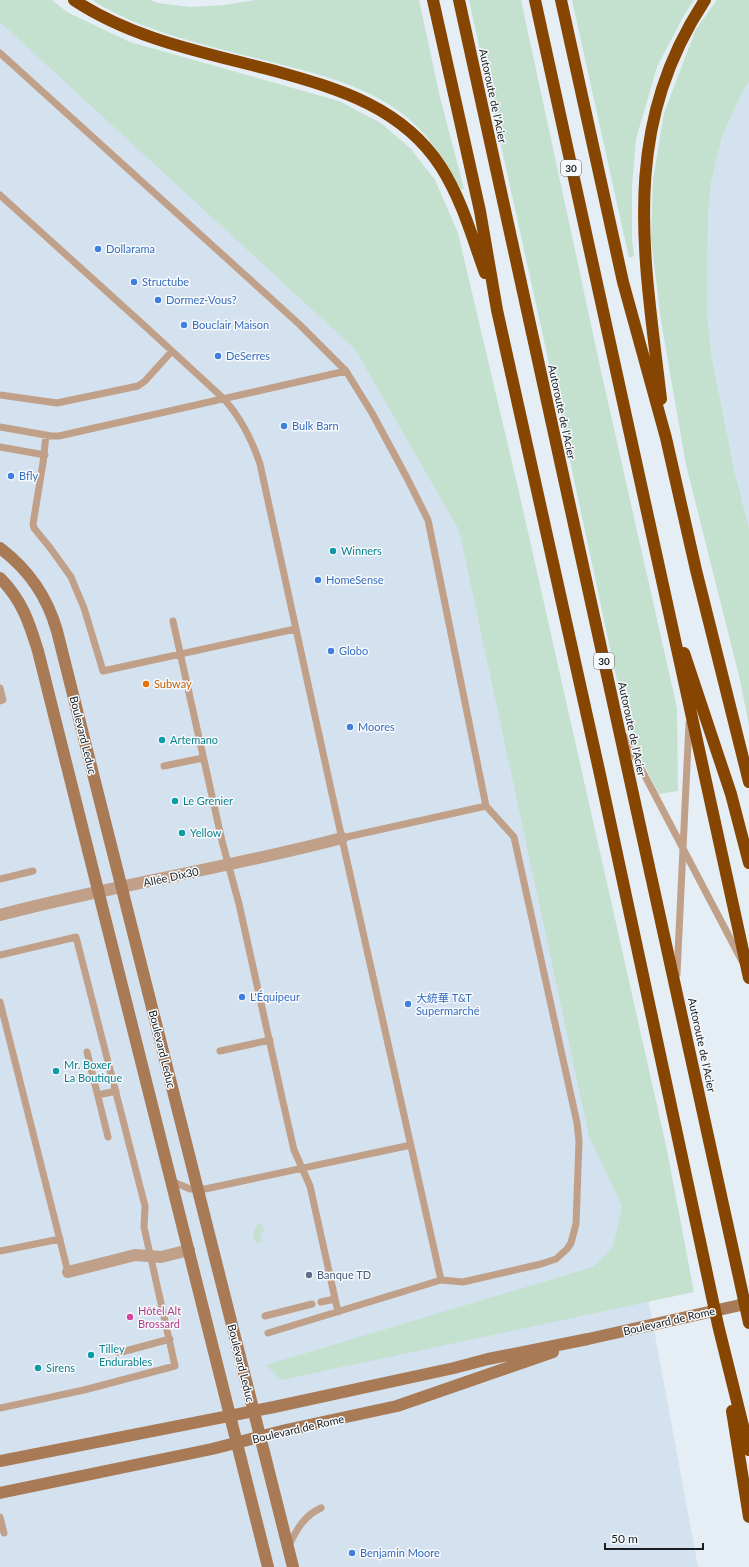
<svg xmlns="http://www.w3.org/2000/svg" width="749" height="1567" font-family="Lato,'Noto Sans SC',sans-serif">
  <style>
    .built { fill: #d4e1ee }
    .green { fill: #c4e1cf }
    .lines { fill: none; stroke-linecap: round; stroke-linejoin: round }
    .lane { stroke: #c0a088; stroke-width: 7 }
    .street { stroke: #c0a088; stroke-width: 12 }
    .secondary { stroke: #a87a56; stroke-width: 12 }
    .highway { stroke: #864500; stroke-width: 12 }
    .shop-dot { fill: #3f7fe0; stroke: #f7fafd; stroke-width: 1.5 }
    .culture-dot { fill: #0f9aa8; stroke: #f7fafd; stroke-width: 1.5 }
    .food-dot { fill: #e8710a; stroke: #f7fafd; stroke-width: 1.5 }
    .service-dot { fill: #5c6f8a; stroke: #f7fafd; stroke-width: 1.5 }
    .hotel-dot { fill: #d1479c; stroke: #f7fafd; stroke-width: 1.5 }
    .labels { text-anchor: middle; stroke-width: 3; stroke-linejoin: round; paint-order: stroke }
    .shield { fill: #f7fafd; stroke: #5d5f62; stroke-width: 1 }
    .shield-label { font-size: 10px; font-weight: bold; fill: #1b1d20 }
    .street-label { font-size: 11px; fill: #1b1d20; stroke: #f7fafd }
    .shop-label { font-size: 11px; fill: #366cbe; stroke: #f7fafd; text-anchor: start }
    .culture-label { font-size: 11px; fill: #0d838f; stroke: #f7fafd; text-anchor: start }
    .food-label { font-size: 11px; fill: #c56008; stroke: #f7fafd; text-anchor: start }
    .service-label { font-size: 11px; fill: #4e5e75; stroke: #f7fafd; text-anchor: start }
    .hotel-label { font-size: 11px; fill: #b23c85; stroke: #f7fafd; text-anchor: start }
  </style>
  <rect width="100%" height="100%" fill="#e6eef5"/>
  <path class="built" d="M 0,0 L 15,0 L 463,301 L 698,1567 L 0,1567 Z
    M 749,81 L 749,528 L 734,469 L 712,358 L 707,316 L 708,217 L 711,183 L 722,137 L 738,101 Z"/>
  <path class="green" d="M 0,0 L 52,0 L 67,12 L 130,42 L 339,101 L 381,123 L 411,149 L 435,180 L 458,233 L 519,492 L 667,1150 L 694,1292 L 281,1380 L 266,1365 L 593,1267 L 613,1247 L 622,1206 L 589,1136 L 459,530 L 355,349 L 0,22 Z
    M 92,0 L 150,0 L 158,3 L 190,7 L 225,5 L 255,0 L 419,0 L 440,97 L 464,189 L 459,190 C 449,171 439,152 426,136 C 390,94 337,79 287,66 C 224,49 146,35 92,0 Z
    M 469,0 L 521,0 L 603,380 L 677,708 L 678,791 L 659,794 L 639,755 L 623,709 L 556,395 Z
    M 572,0 L 694,0 L 683,17 L 657,67 L 636,139 L 632,187 L 632,239 L 634,256 L 629,258 Z
    M 717,0 L 749,0 L 749,81 L 738,101 L 722,137 L 711,183 L 708,217 L 707,316 L 712,358 L 734,469 L 749,528 L 749,726 L 740,680 L 686,465 L 661,321 L 651,239 L 653,180 L 664,113 L 696,29 Z
    M 261,1223 L 262,1224 L 264,1232 L 260,1234 L 261,1241 L 259,1244 L 256,1242 L 253,1235 L 256,1226 Z"/>
  <g class="lines">
    <path class="lane" d="M 0,53 L 299,324 L 346,371 L 372,413 L 407,478 L 428,520 L 486,806 L 514,837 L 577,1123 L 579,1141 L 576,1224 L 571,1243 L 567,1249 L 556,1259 L 541,1264 L 463,1282 L 441,1280 L 268,1333
      M 0,195 L 147,328 L 224,399 C 241,418 252,440 260,464 L 332,794 L 441,1280
      M 0,395 L 57,403 L 138,386 L 145,381 L 172,351
      M 0,427 L 51,436 L 59,436 L 346,371
      M 46,435 L 43,463 L 33,524 L 34,528 L 51,549 L 71,577 L 84,608 L 103,671 L 295,629
      M 0,447 L 45,455
      M 173,621 L 222,841 L 239,904 L 283,1102 L 294,1150 L 310,1186 L 338,1312
      M 0,688 L 3,700 L 0,701
      M 624,736 L 742,961
      M 164,766 L 203,758
      M 342,838 L 486,806
      M 0,879 L 33,871
      M 0,955 L 76,937 L 145,1206 L 144,1227 L 175,1366 L 84,1390 L 0,1408
      M 677,974 L 689,723
      M 0,1002 L 68,1272
      M 220,1051 L 270,1040
      M 87,1052 L 108,1137
      M 98,1095 L 116,1091
      M 171,1181 L 190,1189 L 205,1189 L 411,1145
      M 0,1251 L 60,1239
      M 321,1302 L 335,1299
      M 265,1316 L 312,1304
      M 118,1353 L 170,1339
      M 0,1517 L 4,1533
      M 288,1547 C 296,1531 303,1516 321,1508"/>
    <path class="street" d="M 0,915 C 113,885 229,868 342,838
      M 68,1272 L 135,1255 L 161,1257 L 189,1250"/>
    <path class="secondary" d="M 0,548 C 29,570 47,596 57,631 L 293,1567
      M 0,578 C 22,600 29,622 38,651 L 268,1567
      M 0,1461 L 274,1407 L 454,1368 L 488,1359 L 588,1339 L 749,1303
      M 0,1493 L 212,1449 L 286,1430 L 397,1406 L 553,1352"/>
    <path class="highway" d="M 74,0 C 134,40 207,53 275,71 C 340,89 403,108 441,167 C 462,200 472,237 485,273
      M 433,0 L 480,211 L 497,310 L 599,770 L 718,1325 L 749,1450
      M 459,0 L 749,1323
      M 535,0 L 749,978
      M 561,0 L 623,282 L 666,438 L 696,570 L 749,782
      M 661,399 C 644,254 619,131 705,0
      M 684,653 L 731,794 L 749,863
      M 732,1411 L 749,1517"/>
  </g>
  <g class="shop-dot">
    <circle cx="98" cy="249" r="4"/>
    <circle cx="134" cy="282" r="4"/>
    <circle cx="158" cy="300" r="4"/>
    <circle cx="184" cy="325" r="4"/>
    <circle cx="218" cy="356" r="4"/>
    <circle cx="284" cy="426" r="4"/>
    <circle cx="11" cy="476" r="4"/>
    <circle cx="318" cy="580" r="4"/>
    <circle cx="331" cy="651" r="4"/>
    <circle cx="350" cy="727" r="4"/>
    <circle cx="242" cy="997" r="4"/>
    <circle cx="408" cy="1004" r="4"/>
    <circle cx="352" cy="1553" r="4"/>
  </g>
  <g class="culture-dot">
    <circle cx="333" cy="551" r="4"/>
    <circle cx="162" cy="740" r="4"/>
    <circle cx="175" cy="801" r="4"/>
    <circle cx="182" cy="833" r="4"/>
    <circle cx="56" cy="1071" r="4"/>
    <circle cx="91" cy="1355" r="4"/>
    <circle cx="38" cy="1368" r="4"/>
  </g>
  <circle class="food-dot" cx="146" cy="684" r="4"/>
  <circle class="service-dot" cx="309" cy="1275" r="4"/>
  <circle class="hotel-dot" cx="130" cy="1317" r="4"/>
  <g class="labels">
    <g class="shield">
      <rect x="561" y="160" width="20" height="16" rx="3"/>
      <rect x="594" y="653" width="20" height="16" rx="3"/>
    </g>
    <g class="shield-label">
      <text x="571" y="172">30</text>
      <text x="604" y="665">30</text>
    </g>
    <g class="street-label">
      <text transform="translate(493 96) rotate(78)" y="4">Autoroute de l'Acier</text>
      <text transform="translate(562 412) rotate(78)" y="4">Autoroute de l'Acier</text>
      <text transform="translate(632 729) rotate(78)" y="4">Autoroute de l'Acier</text>
      <text transform="translate(83 735) rotate(76)" y="4">Boulevard Leduc</text>
      <text transform="translate(171 877) rotate(-12)" y="4">Allée Dix30</text>
      <text transform="translate(702 1045) rotate(78)" y="4">Autoroute de l'Acier</text>
      <text transform="translate(162 1049) rotate(76)" y="4">Boulevard Leduc</text>
      <text transform="translate(669 1321) rotate(-13)" y="4">Boulevard de Rome</text>
      <text transform="translate(241 1363) rotate(76)" y="4">Boulevard Leduc</text>
      <text transform="translate(298 1429) rotate(-13)" y="4">Boulevard de Rome</text>
    </g>
    <g class="shop-label">
      <text x="106" y="253">Dollarama</text>
      <text x="142" y="286">Structube</text>
      <text x="166" y="304">Dormez-Vous?</text>
      <text x="192" y="329">Bouclair Maison</text>
      <text x="226" y="360">DeSerres</text>
      <text x="292" y="430">Bulk Barn</text>
      <text x="19" y="480">Bfly</text>
      <text x="326" y="584">HomeSense</text>
      <text x="339" y="655">Globo</text>
      <text x="358" y="731">Moores</text>
      <text x="250" y="1001">L'Équipeur</text>
      <text x="416" y="1002">大統華 T&amp;T<tspan x="416" dy="13">Supermarché</tspan></text>
      <text x="360" y="1557">Benjamin Moore</text>
    </g>
    <g class="culture-label">
      <text x="341" y="555">Winners</text>
      <text x="170" y="744">Artemano</text>
      <text x="183" y="805">Le Grenier</text>
      <text x="190" y="837">Yellow</text>
      <text x="64" y="1069">Mr. Boxer<tspan x="64" dy="13">La Boutique</tspan></text>
      <text x="99" y="1353">Tilley<tspan x="99" dy="13">Endurables</tspan></text>
      <text x="46" y="1372">Sirens</text>
    </g>
    <g class="food-label">
      <text x="154" y="688">Subway</text>
    </g>
    <g class="service-label">
      <text x="317" y="1279">Banque TD</text>
    </g>
    <g class="hotel-label">
      <text x="138" y="1315">Hôtel Alt<tspan x="138" dy="13">Brossard</tspan></text>
    </g>
  </g>
  <path d="M605 1543v6h98v-6" fill="none" stroke="#1b1d20" stroke-width="2"/>
  <text x="611" y="1543" font-size="12" fill="#1b1d20" stroke="#f7fafd" stroke-width="3" paint-order="stroke">50 m</text>
</svg>
